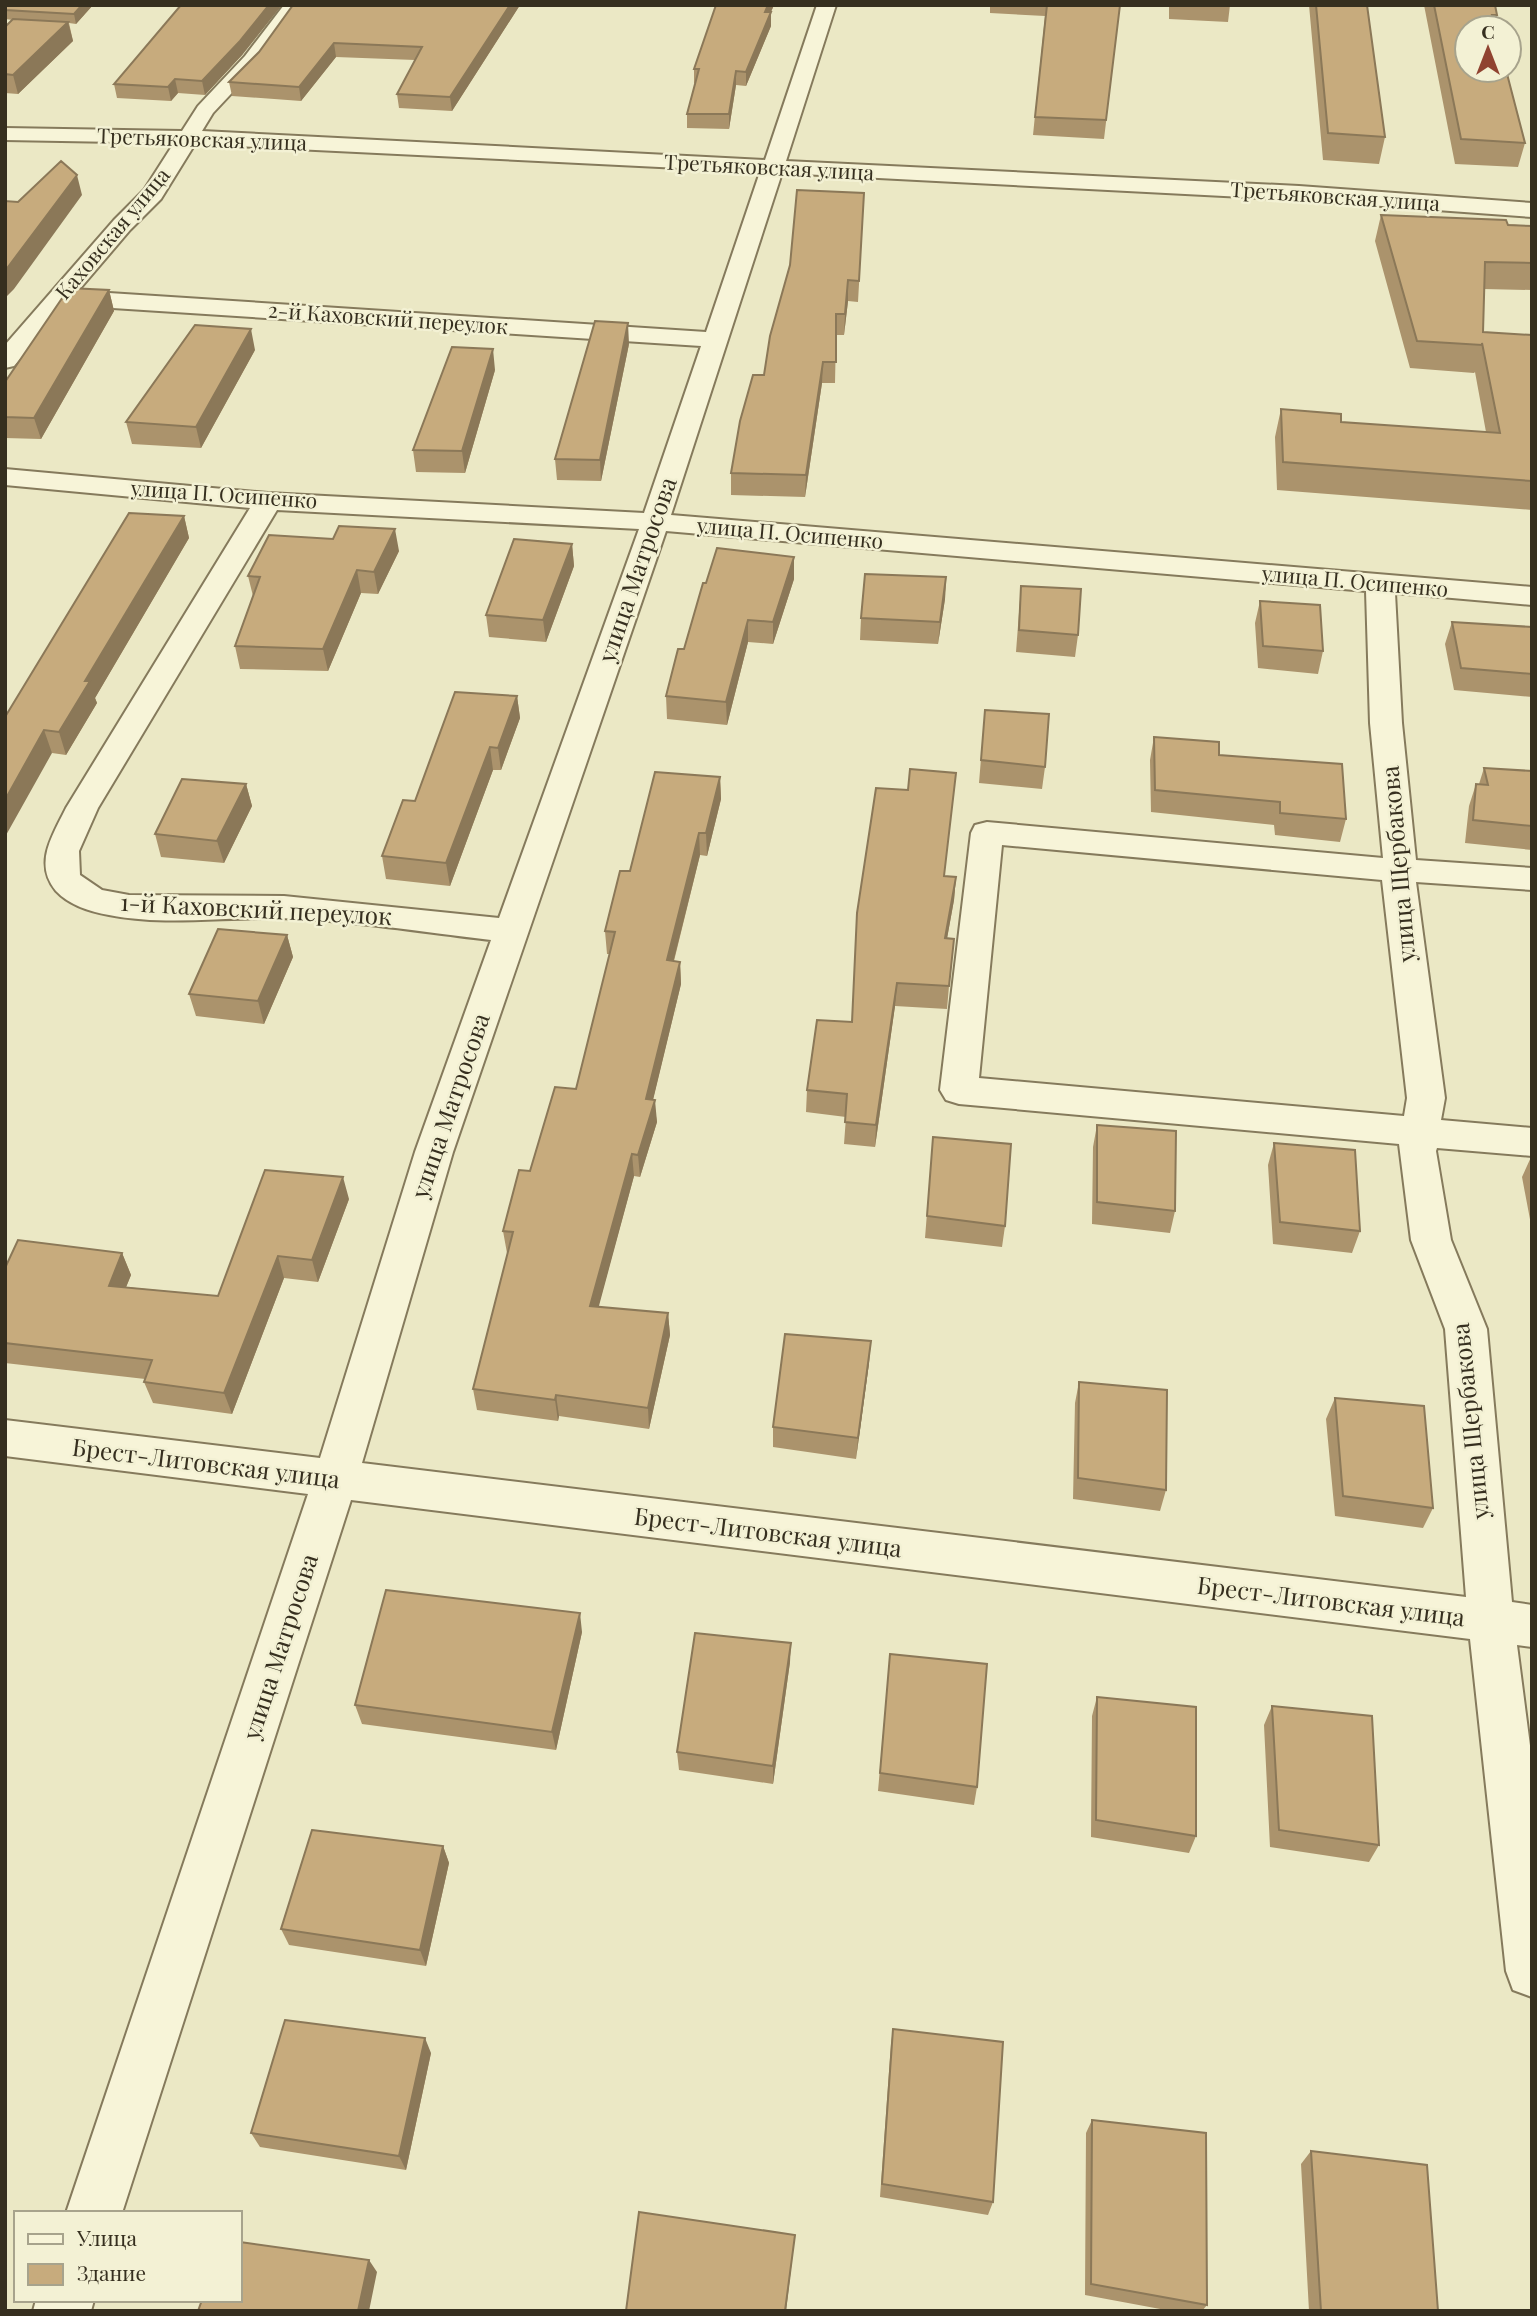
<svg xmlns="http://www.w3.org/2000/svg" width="1537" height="2316" font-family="'Playfair Display',serif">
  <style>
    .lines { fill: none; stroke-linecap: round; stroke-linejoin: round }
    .street-casing { stroke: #857a5c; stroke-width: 4 }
    .street { fill: #f7f4d8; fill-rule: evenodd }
    .wall { fill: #ab936c }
    .shaded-wall { fill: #8b7858 }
    .building { fill: #c7ab7d; stroke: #8b7858; stroke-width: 2 }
    .labels { text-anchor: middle; stroke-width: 5; stroke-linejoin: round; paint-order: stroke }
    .far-street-label { font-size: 21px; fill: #362f1f; stroke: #f3f1d4 }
    .street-label { font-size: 24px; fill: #362f1f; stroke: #f3f1d4 }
  </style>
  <rect width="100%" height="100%" fill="#ebe8c5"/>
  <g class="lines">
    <defs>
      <path id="street" d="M 284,5 L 303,5 L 259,64 L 213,113 L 202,131 L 765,160 L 817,5 L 836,5 L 786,161 L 1299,186 L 1532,203 L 1532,217 L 1299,200 L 782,173 L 671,515 L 1532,587 L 1532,605 L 1395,593 L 1402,723 L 1416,860 L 1532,868 L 1532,890 L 1416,882 L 1445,1098 L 1441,1120 L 1532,1128 L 1532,1156 L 1437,1148 L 1436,1151 L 1451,1240 L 1487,1329 L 1512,1602 L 1532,1605 L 1532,1647 L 1517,1645 L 1532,1761 L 1532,1997 L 1513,1990 L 1506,1971 L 1470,1639 L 351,1500 L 122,2213 L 66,2213 L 308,1494 L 5,1456 L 5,1420 L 320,1458 L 415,1152 L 491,940 C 421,932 350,920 279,918 C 223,917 164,926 109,915 C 91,912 69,905 56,891 C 33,863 53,835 66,808 L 250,508 L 5,485 L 5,469 L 268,493 L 644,513 L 701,346 L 66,305 L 14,366 L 5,368 L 5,345 L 114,220 L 144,190 L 174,143 L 5,140 L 5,128 L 182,131 L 198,106 L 245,56 ZM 195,144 L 760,172 L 706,332 L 78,291 L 130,230 L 161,199 ZM 277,510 L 639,529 L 499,918 L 284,896 L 129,895 L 102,890 L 80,875 L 79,851 L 98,808 ZM 666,531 L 1366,591 L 1370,723 L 1383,858 L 987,822 L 975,825 L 971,833 L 940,1090 L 946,1100 L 959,1104 L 1399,1144 L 1411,1240 L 1445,1329 L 1466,1597 L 362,1463 L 453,1152 ZM 1002,845 L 1382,880 L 1407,1098 L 1404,1116 L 979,1078 Z
        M 36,2300 L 94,2300 L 91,2311 L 33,2311 Z"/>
    </defs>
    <use href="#street" class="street-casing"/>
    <use href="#street" class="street"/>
  </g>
  <path class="wall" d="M 5,5 L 93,5 L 76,24 L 69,23 L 73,41 L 18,94 L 5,93 L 5,27 L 13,20 L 5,19 Z
    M 293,5 L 520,5 L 452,111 L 399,108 L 397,94 L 415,60 L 336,57 L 301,101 L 232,96 L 229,82 L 259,52 Z
    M 716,5 L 774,5 L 771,12 L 771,26 L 746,86 L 736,85 L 729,129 L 687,128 L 687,114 L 695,83 L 694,83 L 694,69 Z
    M 990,5 L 1120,5 L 1104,139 L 1033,135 L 1045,16 L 990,13 Z
    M 1169,5 L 1230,5 L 1228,22 L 1169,19 Z
    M 1309,5 L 1367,5 L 1385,137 L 1379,164 L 1323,160 Z
    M 1424,5 L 1495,5 L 1497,15 L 1495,25 L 1525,143 L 1518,167 L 1455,164 Z
    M 243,54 L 205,95 L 178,93 L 171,101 L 117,98 L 114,84 Z
    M 863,213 L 858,302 L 848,301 L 844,335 L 836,335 L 835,383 L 822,383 L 805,497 L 731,495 L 731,473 Z
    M 1381,215 L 1532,226 L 1532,290 L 1484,289 L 1483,332 L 1532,335 L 1532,510 L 1277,490 L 1275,437 L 1281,409 L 1341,422 L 1486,432 L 1475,372 L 1474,373 L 1410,368 L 1375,241 Z
    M 109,290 L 114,311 L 41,439 L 5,438 L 5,382 Z
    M 629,344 L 601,481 L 557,480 L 555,459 Z
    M 255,350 L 201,448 L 132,444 L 126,422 Z
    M 495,370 L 465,473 L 416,472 L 413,450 Z
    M 184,516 L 189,538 L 95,698 L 97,703 L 66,755 L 52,753 L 5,717 Z
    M 572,544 L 574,566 L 546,642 L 489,637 L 486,615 Z
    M 399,551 L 378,594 L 361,593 L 328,671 L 240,669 L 235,646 L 253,596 L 248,576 Z
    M 794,557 L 794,579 L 773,644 L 748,642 L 727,725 L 667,719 L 666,696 L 684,649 L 706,583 Z
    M 946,577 L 945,599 L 938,644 L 860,640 L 861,618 Z
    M 1021,586 L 1078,635 L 1075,657 L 1016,652 Z
    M 1260,601 L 1323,651 L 1318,674 L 1258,668 L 1255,623 Z
    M 1452,622 L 1532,627 L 1532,697 L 1454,690 L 1445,644 Z
    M 517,696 L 520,718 L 501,770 L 493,770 L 450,886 L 386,879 L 382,856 L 415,801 Z
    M 985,710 L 1045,767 L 1042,789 L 979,783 Z
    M 1154,737 L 1219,755 L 1346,819 L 1340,842 L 1275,835 L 1274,825 L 1151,812 L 1150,760 Z
    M 1484,768 L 1532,771 L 1532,850 L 1465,843 L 1469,806 L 1476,784 L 1479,784 Z
    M 720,777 L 721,799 L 707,856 L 700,855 L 674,961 L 680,962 L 681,984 L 653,1099 L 657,1122 L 640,1177 L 634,1176 L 598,1307 L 668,1313 L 670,1335 L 649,1429 L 559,1416 L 558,1421 L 477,1410 L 473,1389 L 508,1253 L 507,1253 L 503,1231 L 530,1171 L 576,1089 L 610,954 L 607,954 L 605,931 L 630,871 Z
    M 246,784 L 252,806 L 224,863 L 161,857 L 155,834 Z
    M 945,876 L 956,877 L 954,900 L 947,938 L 949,986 L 947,1009 L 895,1006 L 875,1147 L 844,1144 L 846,1117 L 806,1112 L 807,1090 L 852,1022 Z
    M 287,935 L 293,957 L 264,1024 L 196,1016 L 189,994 Z
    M 1097,1125 L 1175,1211 L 1170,1233 L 1092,1224 L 1093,1147 Z
    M 933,1137 L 1005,1226 L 1002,1247 L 925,1238 Z
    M 1274,1143 L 1360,1231 L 1352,1253 L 1273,1244 L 1268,1165 Z
    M 1532,1155 L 1532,1230 L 1522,1177 Z
    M 349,1199 L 318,1282 L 284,1278 L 232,1414 L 153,1403 L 144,1382 L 145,1379 L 5,1363 L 5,1268 L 122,1253 L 131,1275 L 126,1287 L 218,1296 Z
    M 869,1363 L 856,1459 L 773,1447 L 773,1427 Z
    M 1079,1382 L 1166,1490 L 1160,1511 L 1073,1499 L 1075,1403 Z
    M 1335,1398 L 1433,1508 L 1423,1528 L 1335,1516 L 1326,1419 Z
    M 582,1632 L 556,1750 L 362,1724 L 355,1705 Z
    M 890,1654 L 977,1787 L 974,1805 L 878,1791 Z
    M 790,1662 L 773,1784 L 679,1770 L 677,1752 Z
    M 1097,1697 L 1196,1836 L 1189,1853 L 1091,1837 L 1092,1716 Z
    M 1272,1706 L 1379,1845 L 1369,1862 L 1270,1847 L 1264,1725 Z
    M 443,1846 L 449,1863 L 426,1966 L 289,1945 L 281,1929 Z
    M 893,2029 L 993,2202 L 988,2215 L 880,2197 L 891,2044 Z
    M 431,2053 L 406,2170 L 260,2147 L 251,2133 Z
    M 1092,2120 L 1207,2305 L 1202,2311 L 1171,2311 L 1085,2295 L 1086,2133 Z
    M 1311,2151 L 1438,2311 L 1309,2311 L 1301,2164 Z"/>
  <path class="shaded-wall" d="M 82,5 L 93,5 L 76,24 L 74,14 Z
    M 269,5 L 282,5 L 243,54 L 205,95 L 202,81 Z
    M 510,5 L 520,5 L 452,111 L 450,97 Z
    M 768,5 L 774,5 L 765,25 L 765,12 Z
    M 771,12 L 771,26 L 746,86 L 746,72 Z
    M 68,22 L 73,41 L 18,94 L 13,75 Z
    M 334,43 L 336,57 L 301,101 L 299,87 Z
    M 736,71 L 736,85 L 729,129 L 729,114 Z
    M 175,79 L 178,93 L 171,101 L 168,87 Z
    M 77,175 L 82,195 L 14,289 L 5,298 L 5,271 Z
    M 848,280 L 848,301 L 844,335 L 845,314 Z
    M 109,290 L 114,311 L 41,439 L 34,418 Z
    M 628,323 L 629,344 L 601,481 L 600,460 Z
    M 251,329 L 255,350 L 201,448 L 196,427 Z
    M 493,349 L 495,370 L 465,473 L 462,451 Z
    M 823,362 L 822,383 L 805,497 L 806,475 Z
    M 184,516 L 189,538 L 95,698 L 97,703 L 66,755 L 59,732 L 85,681 Z
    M 395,529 L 399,551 L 378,594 L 374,572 Z
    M 572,544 L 574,566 L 546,642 L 543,620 Z
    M 794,557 L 794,579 L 773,644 L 773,622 Z
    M 357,570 L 361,593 L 328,671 L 323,649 Z
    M 946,577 L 945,599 L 938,644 L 940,622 Z
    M 748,620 L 748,642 L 727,725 L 726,702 Z
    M 517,696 L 520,718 L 501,770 L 498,748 Z
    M 44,730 L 52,753 L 5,837 L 5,800 Z
    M 490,747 L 493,770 L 450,886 L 446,863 Z
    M 720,777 L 721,799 L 707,856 L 706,833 Z
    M 246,784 L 252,806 L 224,863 L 217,841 Z
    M 699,833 L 700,855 L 668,983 L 667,960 Z
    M 956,877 L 954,900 L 943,961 L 945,938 Z
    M 287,935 L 293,957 L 264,1024 L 258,1001 Z
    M 680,962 L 681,984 L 648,1121 L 646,1099 Z
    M 897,983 L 895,1006 L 875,1147 L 876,1125 Z
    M 655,1100 L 657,1122 L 640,1177 L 638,1155 Z
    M 632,1154 L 634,1176 L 593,1328 L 590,1306 Z
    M 343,1177 L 349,1199 L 318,1282 L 312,1260 Z
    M 122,1253 L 131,1275 L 118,1307 L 109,1286 Z
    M 278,1256 L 284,1278 L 232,1414 L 224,1393 Z
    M 668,1313 L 670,1335 L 649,1429 L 648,1408 Z
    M 871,1341 L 869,1363 L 856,1459 L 858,1438 Z
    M 556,1395 L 559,1416 L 558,1421 L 555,1400 Z
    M 580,1613 L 582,1632 L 556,1750 L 552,1732 Z
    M 791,1643 L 790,1662 L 773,1784 L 773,1766 Z
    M 443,1846 L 449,1863 L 426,1966 L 420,1950 Z
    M 425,2038 L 431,2053 L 406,2170 L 399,2156 Z
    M 795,2235 L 786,2311 L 785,2311 Z
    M 369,2260 L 377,2272 L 369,2311 L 358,2311 Z"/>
  <path class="building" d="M 5,5 L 82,5 L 74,14 L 5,10 Z
    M 181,5 L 269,5 L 240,41 L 202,81 L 175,79 L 168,87 L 114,84 Z
    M 293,5 L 510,5 L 450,97 L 397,94 L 422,47 L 334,43 L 299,87 L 229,82 L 259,52 Z
    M 716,5 L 768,5 L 765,12 L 771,12 L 746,72 L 736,71 L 729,114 L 687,114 L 699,69 L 694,69 Z
    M 1047,5 L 1120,5 L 1106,120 L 1035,117 Z
    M 1316,5 L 1367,5 L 1385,137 L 1328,133 Z
    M 1434,5 L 1495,5 L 1497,15 L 1492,15 L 1495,28 L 1467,28 L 1467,70 L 1506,70 L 1525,143 L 1461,139 Z
    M 13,19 L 68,22 L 13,75 L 5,74 L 5,27 Z
    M 61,161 L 77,175 L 5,271 L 5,201 L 18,202 Z
    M 797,190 L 864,193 L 859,281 L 848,280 L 845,314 L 836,314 L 836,362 L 823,362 L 806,475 L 731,473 L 740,421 L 753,375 L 764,375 L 770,336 L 790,265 Z
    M 1381,215 L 1506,220 L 1508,225 L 1532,226 L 1532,263 L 1485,262 L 1483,332 L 1532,335 L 1532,481 L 1283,462 L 1281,409 L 1341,414 L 1341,422 L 1500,433 L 1482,343 L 1482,345 L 1417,341 Z
    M 69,288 L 109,290 L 34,418 L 5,417 L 5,382 Z
    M 595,321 L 628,323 L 600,460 L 555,459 Z
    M 195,325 L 251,329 L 196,427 L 126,422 Z
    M 452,347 L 493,349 L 462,451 L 413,450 Z
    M 129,513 L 184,516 L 85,681 L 90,681 L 59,732 L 44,730 L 5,800 L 5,717 Z
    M 339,526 L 395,529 L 374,572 L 357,570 L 323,649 L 235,646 L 260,577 L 248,576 L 269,535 L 333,539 Z
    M 514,539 L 572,544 L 543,620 L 486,615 Z
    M 717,548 L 794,557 L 773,622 L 748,620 L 726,702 L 666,696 L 678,649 L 684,649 L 703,583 L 706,583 Z
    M 865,574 L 946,577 L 940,622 L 861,618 Z
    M 1021,586 L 1081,589 L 1078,635 L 1019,630 Z
    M 1260,601 L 1320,605 L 1323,651 L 1263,646 Z
    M 1452,622 L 1532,627 L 1532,674 L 1461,668 Z
    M 455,692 L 517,696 L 498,748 L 490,747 L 446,863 L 382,856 L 403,800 L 415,801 Z
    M 985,710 L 1049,714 L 1045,767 L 981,760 Z
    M 1154,737 L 1219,742 L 1219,755 L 1342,764 L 1346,819 L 1280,813 L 1280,802 L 1155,790 Z
    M 1484,768 L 1532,771 L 1532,826 L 1473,820 L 1476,784 L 1488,785 Z
    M 910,769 L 956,773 L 944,876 L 956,877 L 945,938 L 954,939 L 949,986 L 897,983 L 876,1125 L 845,1122 L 847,1094 L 807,1090 L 817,1020 L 852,1022 L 857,913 L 876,788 L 908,790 Z
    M 655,772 L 720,777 L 706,833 L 699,833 L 667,960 L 680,962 L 646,1099 L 655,1100 L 638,1155 L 632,1154 L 590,1306 L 668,1313 L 648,1408 L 556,1395 L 555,1400 L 473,1389 L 513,1232 L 503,1231 L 519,1170 L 530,1171 L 555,1087 L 576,1089 L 615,932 L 605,931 L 620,871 L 630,871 Z
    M 182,779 L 246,784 L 217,841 L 155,834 Z
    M 218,929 L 287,935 L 258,1001 L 189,994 Z
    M 1097,1125 L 1176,1131 L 1175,1211 L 1097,1202 Z
    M 933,1137 L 1011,1144 L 1005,1226 L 927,1216 Z
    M 1274,1143 L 1355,1150 L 1360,1231 L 1280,1222 Z
    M 265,1170 L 343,1177 L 312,1260 L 278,1256 L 224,1393 L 144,1382 L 152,1360 L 5,1343 L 5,1268 L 18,1240 L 122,1253 L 109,1286 L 218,1296 Z
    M 785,1334 L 871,1341 L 858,1438 L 773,1427 Z
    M 1079,1382 L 1167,1390 L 1166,1490 L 1078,1478 Z
    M 1335,1398 L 1424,1406 L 1433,1508 L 1343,1496 Z
    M 386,1590 L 580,1613 L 552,1732 L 355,1705 Z
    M 695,1633 L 791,1643 L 773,1766 L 677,1752 Z
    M 890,1654 L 987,1664 L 977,1787 L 880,1773 Z
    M 1097,1697 L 1196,1707 L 1196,1836 L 1096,1820 Z
    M 1272,1706 L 1372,1716 L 1379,1845 L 1279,1830 Z
    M 312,1830 L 443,1846 L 420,1950 L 281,1929 Z
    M 285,2020 L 425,2038 L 399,2156 L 251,2133 Z
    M 893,2029 L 1003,2042 L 993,2202 L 882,2184 Z
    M 1092,2120 L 1206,2133 L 1207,2305 L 1091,2284 Z
    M 1311,2151 L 1427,2165 L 1438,2311 L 1321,2311 Z
    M 639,2212 L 795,2235 L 785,2311 L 626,2311 Z
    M 240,2242 L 369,2260 L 358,2311 L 198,2311 L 202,2300 L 240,2300 Z"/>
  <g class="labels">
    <g class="far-street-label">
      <text transform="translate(202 140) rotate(2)" y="7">Третьяковская улица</text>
      <text transform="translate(769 168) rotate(3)" y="7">Третьяковская улица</text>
      <text transform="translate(1335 197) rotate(4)" y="7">Третьяковская улица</text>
      <text transform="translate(113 234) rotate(-50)" y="7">Каховская улица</text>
      <text transform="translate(388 319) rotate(4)" y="7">2-й Каховский переулок</text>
      <text transform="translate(224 495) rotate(4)" y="7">улица П. Осипенко</text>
      <text transform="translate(790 534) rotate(5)" y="7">улица П. Осипенко</text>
      <text transform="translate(1355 582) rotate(5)" y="7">улица П. Осипенко</text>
    </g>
    <g class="street-label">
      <text transform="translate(638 570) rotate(-71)" y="8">улица Матросова</text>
      <text transform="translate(1399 864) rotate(-95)" y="8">улица Щербакова</text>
      <text transform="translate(256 910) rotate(3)" y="8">1-й Каховский переулок</text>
      <text transform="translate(451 1106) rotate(-71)" y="8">улица Матросова</text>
      <text transform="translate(1471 1421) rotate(-96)" y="8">улица Щербакова</text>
      <text transform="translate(206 1464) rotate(7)" y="8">Брест-Литовская улица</text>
      <text transform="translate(768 1533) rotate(7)" y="8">Брест-Литовская улица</text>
      <text transform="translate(1331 1602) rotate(7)" y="8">Брест-Литовская улица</text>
      <text transform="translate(281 1647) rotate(-72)" y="8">улица Матросова</text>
    </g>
  </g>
  <rect width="1537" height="2316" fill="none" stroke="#362f1f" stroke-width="14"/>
  <rect x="14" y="2211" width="228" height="91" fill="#f3f1d4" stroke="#a7a38c" stroke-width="2"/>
  <rect x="28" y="2234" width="35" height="10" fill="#f7f4d8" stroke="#a7a38c" stroke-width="2"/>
  <text x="77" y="2246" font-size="21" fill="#362f1f">Улица</text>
  <rect x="28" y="2264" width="35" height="21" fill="#c7ab7d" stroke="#a7a38c" stroke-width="2"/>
  <text x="77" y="2281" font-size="21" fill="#362f1f">Здание</text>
  <g transform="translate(1488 49)"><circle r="33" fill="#f3f1d4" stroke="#a7a38c" stroke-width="2"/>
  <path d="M0-5L12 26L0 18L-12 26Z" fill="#904330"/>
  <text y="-10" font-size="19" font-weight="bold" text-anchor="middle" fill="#362f1f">С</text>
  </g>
</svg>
